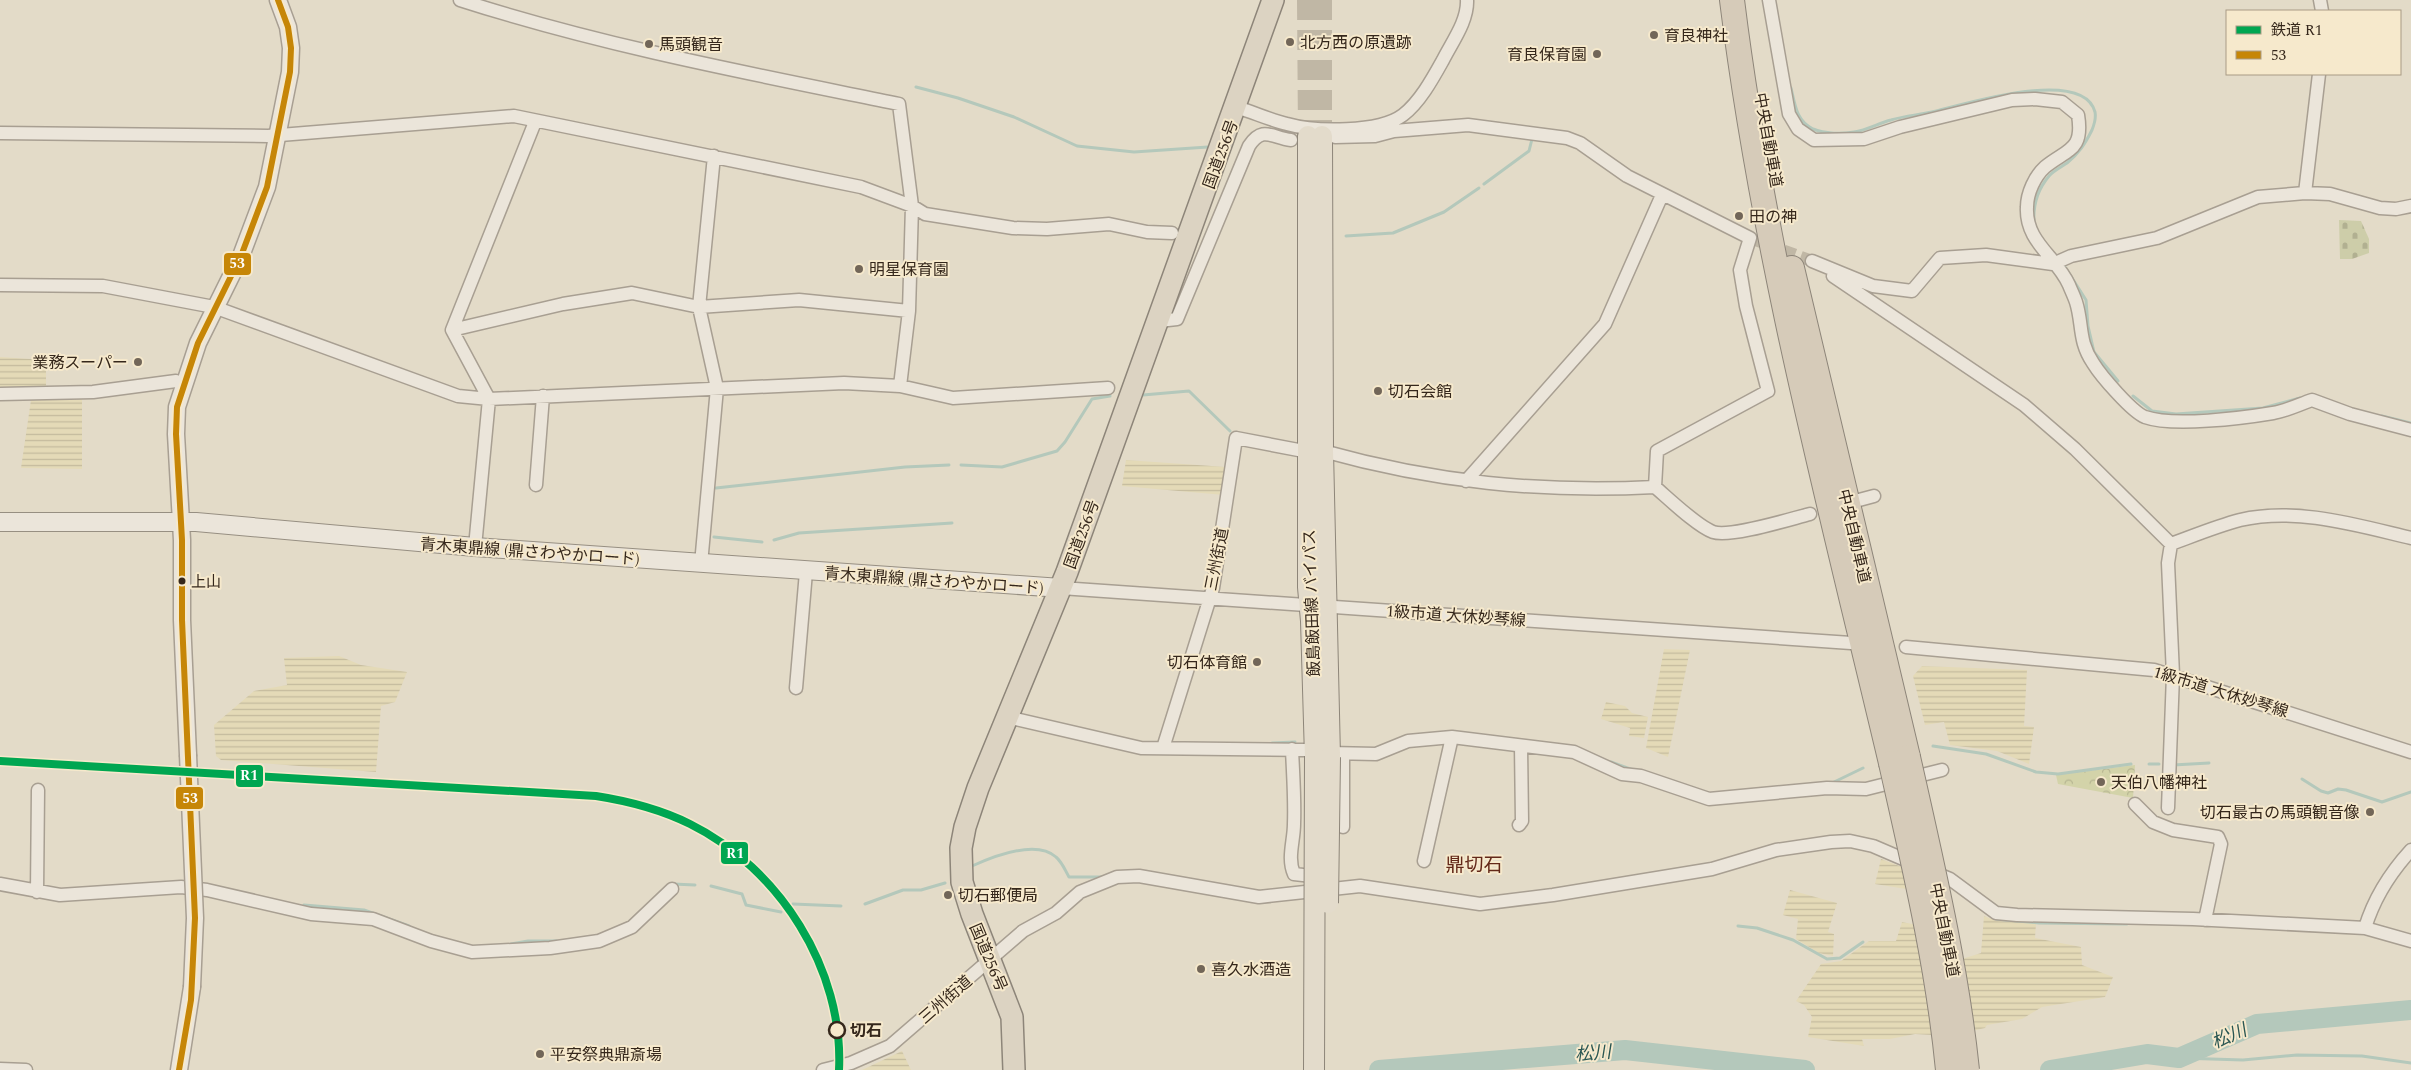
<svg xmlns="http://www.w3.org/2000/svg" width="2411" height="1070" font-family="Spectral,'Noto Sans JP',serif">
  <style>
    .farmland { fill: url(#farmland-rules) }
    .forest { fill: url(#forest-crowns) }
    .cemetery { fill: url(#cemetery-stones) }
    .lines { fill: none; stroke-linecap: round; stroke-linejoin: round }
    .stream { stroke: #b4c8bb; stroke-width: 3 }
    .river { stroke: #b4c8bb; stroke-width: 20 }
    .minor-tunnel { stroke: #c0b7a5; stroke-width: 12; stroke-dasharray: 12 6; stroke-linecap: butt }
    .primary-tunnel { stroke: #c0b7a5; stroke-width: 20; stroke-dasharray: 20 10; stroke-linecap: butt }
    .minor-casing { stroke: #a89f92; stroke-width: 15 }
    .tertiary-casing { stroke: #a89f92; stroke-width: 19 }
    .secondary-casing { stroke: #978f82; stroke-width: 20 }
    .primary-casing { stroke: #8d8579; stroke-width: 22 }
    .trunk-casing { stroke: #8d8579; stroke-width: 24 }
    .motorway-casing { stroke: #8d8579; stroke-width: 26 }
    .minor { stroke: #ebe5da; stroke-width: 12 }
    .tertiary { stroke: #ebe5da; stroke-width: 16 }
    .secondary { stroke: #ebe5da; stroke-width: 18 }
    .primary { stroke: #e3dbcb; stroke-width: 20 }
    .trunk { stroke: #dcd3c2; stroke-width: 21 }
    .motorway { stroke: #d6cbb9; stroke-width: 24 }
    .tertiary-bridge-casing { stroke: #a89f92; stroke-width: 19; stroke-linecap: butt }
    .primary-bridge-casing { stroke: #8d8579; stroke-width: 22; stroke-linecap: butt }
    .motorway-bridge-casing { stroke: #8d8579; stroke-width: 26; stroke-linecap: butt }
    .tertiary-bridge { stroke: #ebe5da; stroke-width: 16 }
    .primary-bridge { stroke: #e3dbcb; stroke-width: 20 }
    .motorway-bridge { stroke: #d6cbb9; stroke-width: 24 }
    .bus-1-casing { stroke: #f6e9cc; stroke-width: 10 }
    .bus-1 { stroke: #c68607; stroke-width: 6 }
    .rail-1-casing { stroke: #f6e9cc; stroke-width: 11 }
    .rail-1 { stroke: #00a651; stroke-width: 8 }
    .poi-dot { fill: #726658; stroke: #f6e9cc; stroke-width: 2 }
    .bus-dot { fill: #35271b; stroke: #f6e9cc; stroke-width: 2 }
    .stop-dot { fill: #f6e9cc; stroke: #35271b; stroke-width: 2.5 }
    .labels { text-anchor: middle; stroke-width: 4; stroke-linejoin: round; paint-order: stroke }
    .bus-label { font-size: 15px; fill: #35271b; stroke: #f6e9cc; text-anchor: start }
    .poi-label { font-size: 16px; fill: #35271b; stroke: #f6e9cc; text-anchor: start }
    .street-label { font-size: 16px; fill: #35271b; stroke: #f6e9cc }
    .stop-label { font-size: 16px; font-weight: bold; fill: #35271b; stroke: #f6e9cc; text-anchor: start }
    .water-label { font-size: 18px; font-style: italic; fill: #295652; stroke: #f6e9cc }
    .quarter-label { font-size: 19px; fill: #632819; stroke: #f6e9cc }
    .line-badge { stroke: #f6e9cc; stroke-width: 2 }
    .badge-label { font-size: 14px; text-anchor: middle; font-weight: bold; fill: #fff }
  </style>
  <defs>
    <pattern id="farmland-rules" width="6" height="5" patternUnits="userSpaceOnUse" patternTransform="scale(1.25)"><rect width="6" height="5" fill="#e4dab7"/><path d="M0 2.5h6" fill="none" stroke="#c4bb9d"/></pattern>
    <pattern id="forest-crowns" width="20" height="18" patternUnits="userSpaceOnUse" patternTransform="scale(1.25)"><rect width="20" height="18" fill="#d3d3a9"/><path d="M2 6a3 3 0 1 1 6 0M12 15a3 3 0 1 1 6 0" fill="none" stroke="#b6b591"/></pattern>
    <pattern id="cemetery-stones" width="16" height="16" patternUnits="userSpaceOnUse" patternTransform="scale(1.25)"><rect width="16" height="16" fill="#cdcda9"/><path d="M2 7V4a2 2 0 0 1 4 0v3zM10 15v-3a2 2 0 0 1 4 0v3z" fill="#b1b091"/></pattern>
  </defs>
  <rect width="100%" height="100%" fill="#e3dbc8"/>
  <path class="farmland" d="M 0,357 L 46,360 L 46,391 L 0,392 Z
    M 82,399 L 82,469 L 21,468 L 31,400 Z
    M 1126,460 L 1226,467 L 1224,495 L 1122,486 Z
    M 1664,649 L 1690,650 L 1668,757 L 1646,748 Z
    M 339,656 L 361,665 L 407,672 L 395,702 L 381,706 L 376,772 L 221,760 L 216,756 L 214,725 L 254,691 L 287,685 L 284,658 Z
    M 1922,666 L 2027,670 L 2024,726 L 2034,727 L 2029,764 L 1997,751 L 1950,745 L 1944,722 L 1925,725 L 1913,676 Z
    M 1606,702 L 1625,706 L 1632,713 L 1648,717 L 1644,738 L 1629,736 L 1630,728 L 1601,719 Z
    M 1881,859 L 1902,867 L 1906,889 L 1875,884 Z
    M 1790,890 L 1837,903 L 1828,932 L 1834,934 L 1833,956 L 1819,953 L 1796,939 L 1798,919 L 1783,915 Z
    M 1984,916 L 1997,921 L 2036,923 L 2035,938 L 2081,947 L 2082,965 L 2113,977 L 2105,997 L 2042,1007 L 2022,1019 L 1987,1025 L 1985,1028 L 1972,1031 L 1962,959 L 1981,953 Z
    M 1902,922 L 1917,925 L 1933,1035 L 1915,1034 L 1890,1039 L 1862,1039 L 1864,1046 L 1808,1037 L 1812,1017 L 1804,1005 L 1796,1001 L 1821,964 L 1841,961 L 1869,941 L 1896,941 Z
    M 902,1051 L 911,1070 L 862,1070 Z"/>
  <path class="forest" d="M 2135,765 L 2133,798 L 2058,784 L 2056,775 Z"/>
  <path class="cemetery" d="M 2339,220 L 2361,221 L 2369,239 L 2369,253 L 2352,259 L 2340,259 Z"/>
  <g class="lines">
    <path class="stream" d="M 916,87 L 958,98 L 1014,117 L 1077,146 L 1134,152 L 1208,147
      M 1791,88 C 1795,104 1796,121 1813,129 C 1825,134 1842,134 1854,132 C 1867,130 1879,123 1891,120 C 1904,116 1918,115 1932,112 C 1962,105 2083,66 2095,112 C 2096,117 2094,125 2092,130 C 2085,144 2079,153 2067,163 C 2061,167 2053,171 2049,176 C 2038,189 2033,205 2034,222
      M 1484,184 L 1529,151 L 1532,139
      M 1346,236 L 1393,233 L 1444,212 L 1479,188
      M 2065,267 L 2086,300 L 2088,326 L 2094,352 L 2118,381
      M 1143,395 L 1189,391 L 1230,431
      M 2133,396 L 2152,411 L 2176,414 L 2263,408 L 2300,398
      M 2382,416 L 2411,423
      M 961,465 L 1002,467 L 1057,451 L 1065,442 L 1092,399 L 1110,396
      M 716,488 L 905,467 L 949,465
      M 714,537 L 762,542
      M 774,540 L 799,533 L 952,523
      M 1272,743 L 1295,742
      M 1933,746 L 1986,754 L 2036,772 L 2058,774 L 2131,764
      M 1611,762 L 1633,770
      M 2149,764 L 2159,764
      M 2173,765 L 2209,763
      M 2302,779 L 2321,791 L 2328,793 L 2338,789 L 2346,790 L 2382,802 L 2411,792
      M 1832,783 L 1863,768
      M 972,866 C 992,857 1036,839 1056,857 C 1062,862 1065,870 1069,877 L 1103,877
      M 673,884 L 695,885
      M 711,886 L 742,894 L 746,905 L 781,912
      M 793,904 L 841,906
      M 865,904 L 903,890 L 921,890 L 945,883
      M 304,905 L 364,910 L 409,926
      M 1996,919 L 2039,923 L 2127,924
      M 1738,926 L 1757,928 L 1793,940 L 1827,959 L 1840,958 L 1863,942
      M 511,944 L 528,941 L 557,941
      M 2179,1058 L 2243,1060 L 2297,1055 L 2362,1056 L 2411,1063"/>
    <path class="river" d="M 1379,1070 L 1625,1050 L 1805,1070
      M 2050,1070 L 2147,1054 L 2179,1058 L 2257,1024 L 2411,1010"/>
    <path class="minor-tunnel" d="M 1750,238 L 1812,261"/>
    <path class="primary-tunnel" d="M 1307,0 L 1308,136
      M 1322,0 L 1322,136"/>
    <defs>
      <path id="minor" d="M 460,0 C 603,46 752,74 899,104 L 912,206 L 909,311 L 900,386
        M 1769,0 L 1789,114 L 1798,129 L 1814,140 L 1864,139 L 1900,127 L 2012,100 L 2035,99 L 2062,102 L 2078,115 C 2084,151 2067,149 2045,167 C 2035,176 2027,193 2027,207 C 2025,242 2056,256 2069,285 C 2071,290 2074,296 2076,302 C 2083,324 2078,341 2093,363 C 2101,376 2132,412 2145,417 C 2173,427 2243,418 2273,413 C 2286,411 2300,404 2312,400 L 2350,414 L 2411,430
        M 2320,0 L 2322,11
        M 1236,107 C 1253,112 1270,120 1287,124 C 1315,132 1379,133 1403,115 C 1420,102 1433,78 1443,60 C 1452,42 1468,21 1467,0
        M 0,133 L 268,136 L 514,116 L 861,187 L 912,206 L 925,214 L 1013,228 L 1047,229 L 1109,224 L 1147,232 L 1172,233
        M 1335,137 L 1375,136 L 1394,131 L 1468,125 L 1567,138 L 1580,143 L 1627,176 L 1750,238 L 1740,270 L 1746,306 L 1768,391 L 1657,451 L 1655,487
        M 2305,193 L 2319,74
        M 1812,261 L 1873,286 L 1912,291 L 1940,258 L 1986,255 L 2053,264 L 2071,256 L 2157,238 L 2258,197 L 2305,193 L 2330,194 L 2380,208 L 2396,209 L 2411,206
        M 1833,276 L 2024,405 L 2075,449 L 2171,544
        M 0,285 L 103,286 L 214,307 L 458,396 L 489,399 L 844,383 L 900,386 L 953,398 L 1108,388
        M 1159,321 L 1177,319 L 1249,146 C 1263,125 1272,138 1291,140
        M 452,330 L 563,304 L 632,293 L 699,307 L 799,300 L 909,311
        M 0,394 L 93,392 L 176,381
        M 1323,451 C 1434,482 1540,493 1655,487 C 1669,499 1697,526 1713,532 C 1730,538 1790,519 1810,514
        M 1466,481 L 1605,324 L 1662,195
        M 536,485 L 543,396
        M 1859,500 L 1874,496
        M 2171,544 C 2193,536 2217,526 2240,520 C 2297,507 2356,525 2411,538
        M 475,547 L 489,399 L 452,330 L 535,122
        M 701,564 L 717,388 L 699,307 L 714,156
        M 1061,588 L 1851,643
        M 1906,647 L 2154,670 L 2411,752
        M 796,688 L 806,572
        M 1007,717 L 1141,748 L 1315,750
        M 1163,748 L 1213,588 L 1236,438 L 1309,452
        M 1292,749 C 1293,774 1295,799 1294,824 C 1294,841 1287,858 1294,874 L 1321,877
        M 1330,753 L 1376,754 L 1408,741 L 1452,737 L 1574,752 L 1622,774 L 1641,776 L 1709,799 L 1827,788 L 1866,789 L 1942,770
        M 1343,754 L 1343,827
        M 2135,804 L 2153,822 L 2173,830 L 2218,837 L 2221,844 L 2205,920
        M 2168,808 L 2173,675 L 2168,563 L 2171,544
        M 1519,825 L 1522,821 L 1521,746
        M 1424,861 L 1452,737
        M 1933,872 L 1950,879 L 1996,913 L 2017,915 L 2193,919 L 2365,928 L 2411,941
        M 0,884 L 60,895 L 181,887 L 207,890 L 311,914 L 373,919 L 431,941 L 472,952 L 550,948 L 599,941 L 632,927 L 672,889
        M 37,892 L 38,790
        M 2365,928 C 2374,898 2390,873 2411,850
        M 0,1069 L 26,1070
        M 823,1070 L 851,1063 L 890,1046 L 1023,931 L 1056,913 L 1080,892 L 1117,877 L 1139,876 L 1259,897 L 1360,886 L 1480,904 L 1553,895 L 1712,869 L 1776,850 L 1831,842 L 1850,841 L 1873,846 L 1915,864"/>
      <path id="tertiary" d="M 188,755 L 182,620 L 182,540 L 176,434 L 177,407 L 198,343 L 241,256 L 267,187 L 290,72 L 291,48 L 288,27 L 278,0
        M 179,1070 L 192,987"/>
      <path id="secondary" d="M 0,522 L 196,522 L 475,547 L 1061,588"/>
      <path id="primary" d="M 1308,136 L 1308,587 L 1311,621 L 1315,757
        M 1322,136 L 1323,451 L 1330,757"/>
      <path id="trunk" d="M 1014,1070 L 1012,1017 L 972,914 L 962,882 L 961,848 L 965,827 L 978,788 L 1067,572 L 1273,0"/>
      <path id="motorway" d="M 1732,0 C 1764,258 1831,510 1891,763
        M 1792,268 L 1908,757"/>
    </defs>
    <use href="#minor" class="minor-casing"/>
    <use href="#tertiary" class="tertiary-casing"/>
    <use href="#secondary" class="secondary-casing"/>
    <use href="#primary" class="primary-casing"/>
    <use href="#trunk" class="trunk-casing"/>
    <use href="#motorway" class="motorway-casing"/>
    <use href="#minor" class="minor"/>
    <use href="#tertiary" class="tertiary"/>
    <use href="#secondary" class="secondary"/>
    <use href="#primary" class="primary"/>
    <use href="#trunk" class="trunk"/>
    <use href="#motorway" class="motorway"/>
    <defs>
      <path id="tertiary-bridge" d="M 188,755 L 195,918 L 192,987"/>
      <path id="primary-bridge" d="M 1328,903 L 1330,757
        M 1314,1070 L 1315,757"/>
      <path id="motorway-bridge" d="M 1908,757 C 1931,860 1956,964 1967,1070
        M 1891,763 C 1914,865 1938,966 1948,1070"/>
    </defs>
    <use href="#tertiary-bridge" class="tertiary-bridge-casing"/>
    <use href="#primary-bridge" class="primary-bridge-casing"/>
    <use href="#motorway-bridge" class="motorway-bridge-casing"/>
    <use href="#tertiary-bridge" class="tertiary-bridge"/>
    <use href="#primary-bridge" class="primary-bridge"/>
    <use href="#motorway-bridge" class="motorway-bridge"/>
    <defs>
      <path id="bus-1" d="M 179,1070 L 191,1000 L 195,918 L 182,620 L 182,540 L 176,434 L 177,407 L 198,343 L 241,256 L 267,187 L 290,72 L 291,48 L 288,27 L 278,0"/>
    </defs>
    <use href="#bus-1" class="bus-1-casing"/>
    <use href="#bus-1" class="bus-1"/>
    <defs>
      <path id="rail-1" d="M 0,761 L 596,796 C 628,801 660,809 690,824 C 779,868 844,969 839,1070"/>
    </defs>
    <use href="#rail-1" class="rail-1-casing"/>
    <use href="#rail-1" class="rail-1"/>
  </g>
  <g class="poi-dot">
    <circle cx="1654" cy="35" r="5"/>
    <circle cx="1290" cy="42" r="5"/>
    <circle cx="649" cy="44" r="5"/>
    <circle cx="1597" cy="54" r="5"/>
    <circle cx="1739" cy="216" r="5"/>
    <circle cx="859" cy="269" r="5"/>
    <circle cx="138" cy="362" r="5"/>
    <circle cx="1378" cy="391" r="5"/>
    <circle cx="1257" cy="662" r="5"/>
    <circle cx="2101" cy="782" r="5"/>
    <circle cx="2370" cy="812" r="5"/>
    <circle cx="948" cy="895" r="5"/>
    <circle cx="1201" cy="969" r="5"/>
    <circle cx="540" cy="1054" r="5"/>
  </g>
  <circle class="bus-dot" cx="182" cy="581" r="4.5"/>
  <circle class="stop-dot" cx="837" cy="1030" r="8"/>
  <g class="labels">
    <g class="bus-label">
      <text x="191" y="587">上山</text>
    </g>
    <g class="poi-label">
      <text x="1664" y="41">育良神社</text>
      <text x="1300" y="48">北方西の原遺跡</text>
      <text x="659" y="50">馬頭観音</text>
      <text x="1587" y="60" text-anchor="end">育良保育園</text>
      <text x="1749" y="222">田の神</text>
      <text x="869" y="275">明星保育園</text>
      <text x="128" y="368" text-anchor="end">業務スーパー</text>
      <text x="1388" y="397">切石会館</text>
      <text x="1247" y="668" text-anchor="end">切石体育館</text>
      <text x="2111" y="788">天伯八幡神社</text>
      <text x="2360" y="818" text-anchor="end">切石最古の馬頭観音像</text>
      <text x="958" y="901">切石郵便局</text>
      <text x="1211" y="975">喜久水酒造</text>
      <text x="550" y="1060">平安祭典鼎斎場</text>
    </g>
    <g class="street-label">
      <text transform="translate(1769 140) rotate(80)" y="6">中央自動車道</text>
      <text transform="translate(1220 154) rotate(-70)" y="6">国道256号</text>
      <text transform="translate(1081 534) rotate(-70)" y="6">国道256号</text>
      <text transform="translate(1855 536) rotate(77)" y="6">中央自動車道</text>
      <text transform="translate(530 551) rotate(4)" y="6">青木東鼎線 (鼎さわやかロード)</text>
      <text transform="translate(1216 559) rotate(-79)" y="6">三州街道</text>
      <text transform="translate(934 580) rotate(4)" y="6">青木東鼎線 (鼎さわやかロード)</text>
      <text transform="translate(1311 603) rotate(-92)" y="6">飯島飯田線 バイパス</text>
      <text transform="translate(1456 615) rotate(4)" y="6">1級市道 大休妙琴線</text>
      <text transform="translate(2221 691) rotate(17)" y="6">1級市道 大休妙琴線</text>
      <text transform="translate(1945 930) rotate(79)" y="6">中央自動車道</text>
      <text transform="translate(989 957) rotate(67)" y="6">国道256号</text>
      <text transform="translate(945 999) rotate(-41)" y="6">三州街道</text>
    </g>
    <g class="stop-label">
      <text x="850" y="1036">切石</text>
    </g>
    <g class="water-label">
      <text transform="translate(2229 1036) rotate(-23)" y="6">松川</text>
      <text transform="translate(1593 1053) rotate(-5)" y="6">松川</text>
    </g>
    <g class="quarter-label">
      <text x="1474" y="871">鼎切石</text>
    </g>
  </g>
  <g class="line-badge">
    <rect x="223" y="252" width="29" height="24" rx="5" fill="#c68607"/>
    <rect x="235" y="764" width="29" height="24" rx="5" fill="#00a651"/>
    <rect x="175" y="786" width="29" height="24" rx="5" fill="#c68607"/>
    <rect x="720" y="841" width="29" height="24" rx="5" fill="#00a651"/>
  </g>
  <g class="badge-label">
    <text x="237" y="268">53</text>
    <text x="249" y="780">R1</text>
    <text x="190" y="803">53</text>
    <text x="735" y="858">R1</text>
  </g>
  <rect x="2226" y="10" width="175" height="65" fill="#f6e9cc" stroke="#a99b85"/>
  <rect x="2236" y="26" width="25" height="8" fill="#00a651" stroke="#a99b85"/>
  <text x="2271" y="35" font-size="15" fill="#35271b">鉄道 R1</text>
  <rect x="2236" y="51" width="25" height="8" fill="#c68607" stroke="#a99b85"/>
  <text x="2271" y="60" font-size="15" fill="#35271b">53</text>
</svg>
